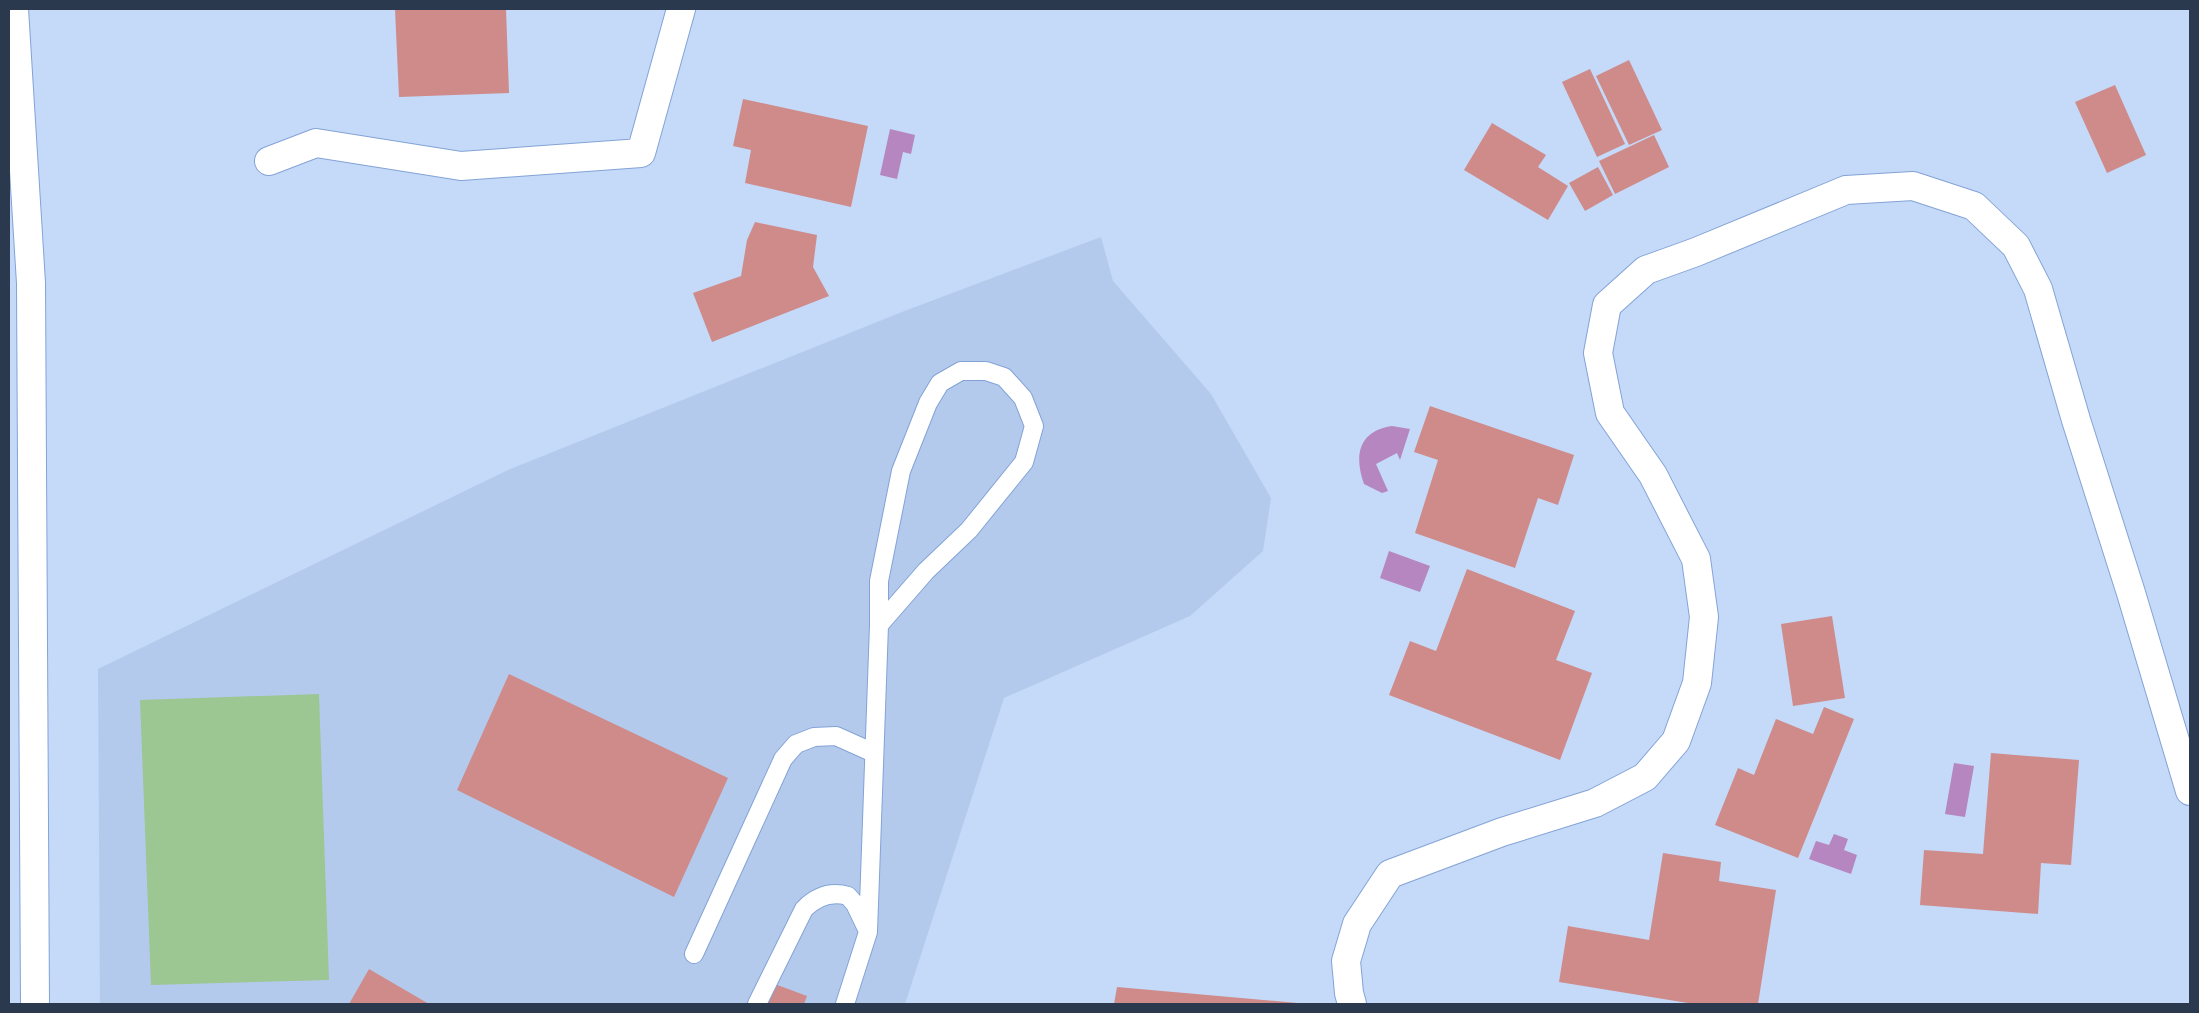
<svg xmlns="http://www.w3.org/2000/svg" width="2199" height="1013" font-family="Mulish,sans-serif">
  <style>
    .built { fill: #b4caed }
    .green { fill: #9cc692 }
    .water { fill: #b586c0 }
    .building { fill: #ce8b8a }
    .lines { fill: none; stroke-linecap: round; stroke-linejoin: round }
    .service-casing { stroke: #83a3d6; stroke-width: 20 }
    .minor-casing { stroke: #83a3d6; stroke-width: 30 }
    .service { stroke: #fff; stroke-width: 18 }
    .minor { stroke: #fff; stroke-width: 28 }
  </style>
  <rect width="100%" height="100%" fill="#c5d9f9"/>
  <path class="built" d="M 1101,237 L 1113,281 L 1211,394 L 1271,498 L 1263,551 L 1190,616 L 1004,698 L 905,1004 L 100,1004 L 98,669 L 508,470 L 902,312 Z"/>
  <path class="green" d="M 319,694 L 329,980 L 151,985 L 140,700 Z"/>
  <path class="water" d="M 890,129 L 915,135 L 911,154 L 903,152 L 897,179 L 880,175 Z
    M 1392,426 L 1410,429 L 1400,460 L 1397,453 L 1376,464 L 1388,491 L 1382,493 L 1364,484 C 1354,456 1358,431 1392,426 Z
    M 1389,551 L 1430,566 L 1420,592 L 1380,578 Z
    M 1954,763 L 1974,766 L 1965,817 L 1945,814 Z
    M 1834,834 L 1848,839 L 1844,850 L 1857,855 L 1851,874 L 1809,859 L 1816,841 L 1829,845 Z"/>
  <path class="building" d="M 395,9 L 506,9 L 509,93 L 399,97 Z
    M 1629,60 L 1662,130 L 1629,145 L 1596,76 Z
    M 1590,69 L 1625,144 L 1597,157 L 1562,82 Z
    M 2115,85 L 2146,155 L 2107,173 L 2075,102 Z
    M 743,99 L 868,126 L 851,207 L 745,183 L 751,150 L 733,146 Z
    M 1492,123 L 1546,155 L 1538,167 L 1568,186 L 1548,220 L 1464,170 Z
    M 1654,135 L 1669,167 L 1615,194 L 1599,161 Z
    M 1598,167 L 1613,195 L 1585,211 L 1569,183 Z
    M 755,222 L 817,235 L 813,267 L 829,296 L 712,342 L 693,293 L 741,276 L 747,240 Z
    M 1430,406 L 1574,455 L 1558,505 L 1538,498 L 1515,568 L 1415,533 L 1438,460 L 1414,452 Z
    M 1467,569 L 1575,611 L 1556,660 L 1592,673 L 1560,760 L 1389,695 L 1410,641 L 1436,651 Z
    M 1832,616 L 1845,698 L 1793,706 L 1781,624 Z
    M 509,674 L 728,778 L 674,897 L 457,790 Z
    M 1824,707 L 1854,719 L 1798,858 L 1715,825 L 1738,768 L 1754,775 L 1776,719 L 1813,734 Z
    M 1991,753 L 2079,760 L 2071,865 L 2041,863 L 2038,914 L 1920,905 L 1924,850 L 1983,854 Z
    M 1663,853 L 1721,862 L 1719,881 L 1776,890 L 1758,1004 L 1694,1004 L 1559,982 L 1568,926 L 1649,940 Z
    M 369,969 L 429,1004 L 349,1004 Z
    M 772,983 L 807,996 L 804,1004 L 764,1004 Z
    M 1117,987 L 1298,1003 L 1298,1004 L 1114,1004 Z"/>
  <g class="lines">
    <defs>
      <path id="service" d="M 694,954 L 783,759 L 796,744 L 814,737 L 836,736 L 874,753
        M 757,1004 L 804,909 C 817,896 831,891 848,896 L 855,904 L 867,929
        M 845,1004 L 868,932 L 879,625 L 879,581 L 901,471 L 928,403 L 940,383 L 961,371 L 986,371 L 1004,377 L 1023,398 L 1034,426 L 1024,462 L 969,530 L 926,571 L 879,625"/>
      <path id="minor" d="M 14,9 L 31,283 L 35,1004
        M 269,161 L 316,143 L 461,166 L 641,153 L 681,9
        M 1352,1004 L 1349,993 L 1346,961 L 1357,924 L 1390,874 L 1502,832 L 1595,803 L 1645,777 L 1676,741 L 1697,683 L 1704,617 L 1696,559 L 1653,475 L 1610,413 L 1598,353 L 1607,305 L 1646,270 L 1696,252 L 1846,190 L 1913,186 L 1974,206 L 2016,246 L 2038,289 L 2076,420 L 2131,593 L 2190,791"/>
    </defs>
    <use href="#service" class="service-casing"/>
    <use href="#minor" class="minor-casing"/>
    <use href="#service" class="service"/>
    <use href="#minor" class="minor"/>
  </g>
  <rect width="2199" height="1013" fill="none" stroke="#2b394e" stroke-width="20"/>
</svg>
